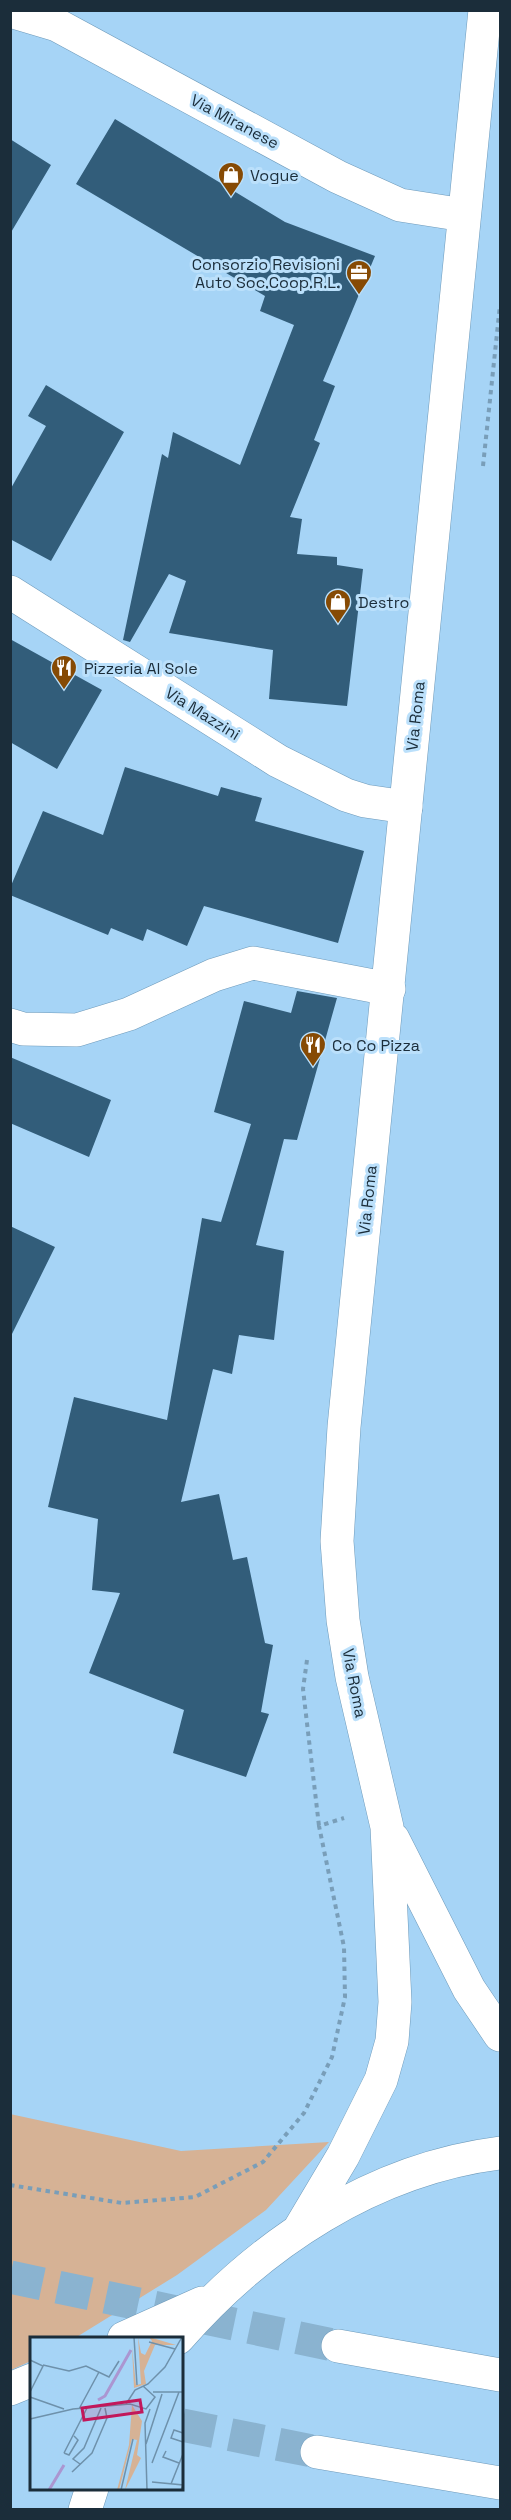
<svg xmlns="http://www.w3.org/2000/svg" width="511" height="2520" font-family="'Space Grotesk',sans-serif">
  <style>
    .green { fill: #d6b295 }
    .building { fill: #325d7a }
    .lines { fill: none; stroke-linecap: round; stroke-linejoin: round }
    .motorway-tunnel { stroke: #8ab3d0; stroke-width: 33; stroke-dasharray: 33 16; stroke-linecap: butt }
    .minor-casing { stroke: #6e9aba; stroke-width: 34 }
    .secondary-casing { stroke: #6e9aba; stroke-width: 34 }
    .motorway-casing { stroke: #6e9aba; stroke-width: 34 }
    .path { stroke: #799eb9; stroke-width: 4; stroke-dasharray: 4.5 4.5; stroke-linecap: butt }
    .minor { stroke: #fff; stroke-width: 33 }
    .secondary { stroke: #fff; stroke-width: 33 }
    .motorway { stroke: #fff; stroke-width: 33 }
    .labels { text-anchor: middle; stroke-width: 6; stroke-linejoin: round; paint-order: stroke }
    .street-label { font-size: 16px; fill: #1b2d3a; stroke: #bbe0fb }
    .poi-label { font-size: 16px; fill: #1b2d3a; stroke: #bbe0fb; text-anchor: start }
    .inset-river { fill: none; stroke: #ab96d1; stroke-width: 3 }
    .inset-road { fill: none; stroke: #6e91ab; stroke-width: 1.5 }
    .view { fill: #c2185b; fill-opacity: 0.15; stroke: #c2185b; stroke-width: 3 }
    .inset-edge { fill: none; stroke: #1b2d3a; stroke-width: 3 }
  </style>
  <rect width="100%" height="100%" fill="#a6d4f6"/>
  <path class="green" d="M 10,2114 L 181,2151 L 329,2142 L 266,2210 L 177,2275 L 75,2338 L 32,2338 L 31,2361 L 11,2370 Z"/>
  <path class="building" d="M 115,119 L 285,222 L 375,256 L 323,381 L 335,386 L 314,440 L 320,443 L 290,517 L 302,519 L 297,554 L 337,557 L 337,565 L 363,569 L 347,706 L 269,699 L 273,650 L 169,633 L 186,581 L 169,574 L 130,642 L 123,640 L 162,454 L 168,458 L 173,432 L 240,465 L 294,325 L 260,311 L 265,296 L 76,184 Z
    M 10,139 L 51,165 L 10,234 Z
    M 46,385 L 124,432 L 51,561 L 10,539 L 10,490 L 46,426 L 28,416 Z
    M 10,639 L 102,690 L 57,769 L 10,742 Z
    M 125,767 L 218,796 L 221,787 L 262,798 L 255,821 L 364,851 L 338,943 L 204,906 L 187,946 L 147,929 L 143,941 L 111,928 L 108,935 L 10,895 L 10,888 L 43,811 L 103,835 Z
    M 297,991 L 337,998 L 297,1140 L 284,1139 L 256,1245 L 284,1251 L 274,1340 L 239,1335 L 232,1374 L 213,1369 L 181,1502 L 219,1494 L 233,1560 L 247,1557 L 265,1643 L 273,1645 L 261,1712 L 269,1714 L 246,1777 L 173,1753 L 184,1710 L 89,1673 L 120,1593 L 92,1590 L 98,1519 L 48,1507 L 74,1397 L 167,1420 L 202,1218 L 221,1222 L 251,1124 L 214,1112 L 244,1001 L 291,1013 Z
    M 10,1057 L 111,1100 L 89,1157 L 10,1123 Z
    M 10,1226 L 55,1247 L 10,1338 Z"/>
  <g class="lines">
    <path class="motorway-tunnel" d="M 10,2277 L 338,2346
      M 182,2425 L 317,2452"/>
    <defs>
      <path id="minor" d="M 10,11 L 57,25 L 338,177 L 400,205 L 464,215
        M 10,592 L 278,761 L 346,795 L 365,801 L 406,807
        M 10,1025 L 23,1029 L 77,1030 L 129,1014 L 214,975 L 253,963 L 389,989"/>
      <path id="secondary" d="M 393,1839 L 469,1989 L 500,2035
        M 299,2230 L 343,2156 L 381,2080 L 392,2041 L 395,2002 L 387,1827 L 352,1677 L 343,1620 L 337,1541 L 344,1427 L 485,10
        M 124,2338 L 202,2303
        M 178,2338 C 261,2243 373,2169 500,2153
        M 10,2389 L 32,2380
        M 85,2510 L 92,2488"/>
      <path id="motorway" d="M 338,2346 L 500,2375
        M 317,2452 L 500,2483"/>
    </defs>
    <use href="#minor" class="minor-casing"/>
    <use href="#secondary" class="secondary-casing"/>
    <use href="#motorway" class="motorway-casing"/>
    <path class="path" d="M 483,466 L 500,305
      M 307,1660 L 303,1689 L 319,1826
      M 10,2185 L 122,2203 L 195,2197 L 263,2162 L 304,2113 L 332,2057 L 345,1997 L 344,1947 L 319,1826 L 344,1818"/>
    <use href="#minor" class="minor"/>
    <use href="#secondary" class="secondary"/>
    <use href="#motorway" class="motorway"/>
  </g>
  <defs>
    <symbol id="shop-pin" viewBox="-11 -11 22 30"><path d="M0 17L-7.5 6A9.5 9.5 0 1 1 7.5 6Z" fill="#864a04" stroke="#bbe0fb"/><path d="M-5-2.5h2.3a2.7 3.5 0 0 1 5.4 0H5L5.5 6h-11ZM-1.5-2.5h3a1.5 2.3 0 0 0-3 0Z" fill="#fff"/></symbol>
    <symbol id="office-pin" viewBox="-11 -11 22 30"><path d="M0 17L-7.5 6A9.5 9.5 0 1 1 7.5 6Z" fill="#864a04" stroke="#bbe0fb"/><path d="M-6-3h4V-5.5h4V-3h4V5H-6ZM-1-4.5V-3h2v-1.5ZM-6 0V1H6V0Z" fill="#fff"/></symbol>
    <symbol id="restaurant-pin" viewBox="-11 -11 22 30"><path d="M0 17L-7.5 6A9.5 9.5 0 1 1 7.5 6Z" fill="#864a04" stroke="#bbe0fb"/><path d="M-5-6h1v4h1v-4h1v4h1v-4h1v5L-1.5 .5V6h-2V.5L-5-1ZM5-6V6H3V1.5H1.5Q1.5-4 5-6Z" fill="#fff"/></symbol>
  </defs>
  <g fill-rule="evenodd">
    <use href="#shop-pin" x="216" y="160" width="30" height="40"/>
    <use href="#office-pin" x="344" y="258" width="30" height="40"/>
    <use href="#shop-pin" x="323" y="587" width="30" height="40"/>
    <use href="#restaurant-pin" x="49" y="653" width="30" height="40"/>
    <use href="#restaurant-pin" x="298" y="1030" width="30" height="40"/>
  </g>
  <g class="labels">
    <g class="street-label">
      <text transform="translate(235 121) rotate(28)" y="6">Via Miranese</text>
      <text transform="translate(203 713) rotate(32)" y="6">Via Mazzini</text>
      <text transform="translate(415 716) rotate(-84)" y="6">Via Roma</text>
      <text transform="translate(367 1200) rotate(-84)" y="6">Via Roma</text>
      <text transform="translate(355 1683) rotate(79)" y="6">Via Roma</text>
    </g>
    <g class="poi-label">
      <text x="250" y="181">Vogue</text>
      <text x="340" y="270" text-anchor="end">Consorzio Revisioni<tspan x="340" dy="18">Auto Soc.Coop.R.L.</tspan></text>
      <text x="358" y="608">Destro</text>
      <text x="84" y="674">Pizzeria Al Sole</text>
      <text x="332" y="1051">Co Co Pizza</text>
    </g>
  </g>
  <g transform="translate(30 2337)">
    <rect width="153" height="153" fill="#a6d4f6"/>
    <path d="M 108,0 L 111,16 L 115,18 L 122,4 L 119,0 L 146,8 L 125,8 L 114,34 L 116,47 L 104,51 L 102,10 L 106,48 L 111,47 ZM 102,68 L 112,84 L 107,118 L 111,121 L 95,153 L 107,103 L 102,102 L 89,153 L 87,153 L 99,108 Z" fill="#d6b295"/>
    <path class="inset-river" d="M 68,63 L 75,59 L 101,13M 19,153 L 34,128"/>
    <path class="inset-road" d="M 104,0 L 107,48M 119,5 L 145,12M 0,23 L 13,29 L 0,55M 13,28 L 39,34 L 56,29 L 79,40 L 89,24M 123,55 L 153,55M 0,60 L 34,72M 96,67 L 105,53 L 118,47 L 135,30 L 152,0M 49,72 L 69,35M 0,82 L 43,72 L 100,67 L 116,72 L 125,60 L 113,49M 153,96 L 144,93 L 141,101 L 153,105M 116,107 L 132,57M 136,114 L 133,120 L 149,126M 34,116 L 57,71M 34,116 L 39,118 L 48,103 L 44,99M 122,126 L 149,55M 50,127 L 43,122 L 54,111 L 71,71M 42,135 L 62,116 L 77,81 L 75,71M 122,145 L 153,148 L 151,153M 141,147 L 153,117M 91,153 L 103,102M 117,153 L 115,86 L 120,72"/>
    <path class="view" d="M 110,63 L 112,75 L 54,83 L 52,71 Z"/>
    <rect width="153" height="153" class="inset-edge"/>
  </g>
  <rect width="511" height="2520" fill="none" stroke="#1b2d3a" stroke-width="24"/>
</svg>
